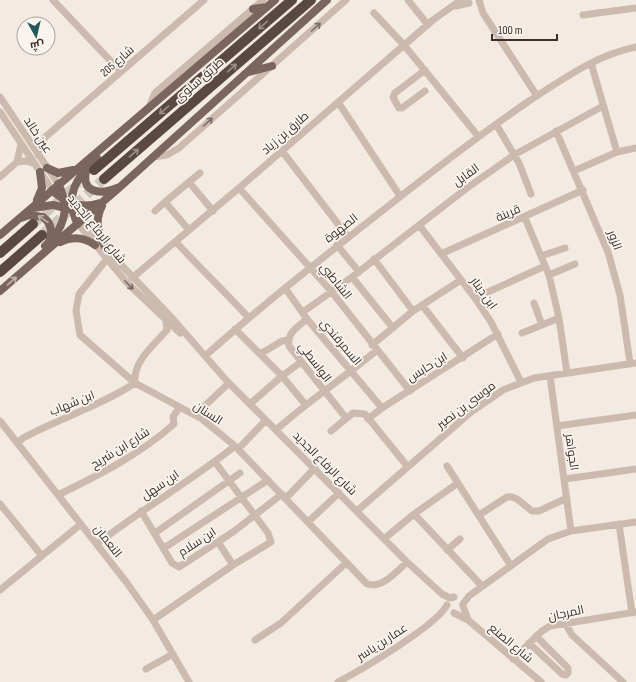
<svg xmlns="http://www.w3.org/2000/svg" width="636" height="682" font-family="'Sofia Sans Condensed',Cairo,sans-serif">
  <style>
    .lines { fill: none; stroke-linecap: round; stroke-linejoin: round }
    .highway-tunnel { stroke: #cec5bd; stroke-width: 10; stroke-dasharray: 10 5; stroke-linecap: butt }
    .minor { stroke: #cbbaad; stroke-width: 7 }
    .major { stroke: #7b665d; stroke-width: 8 }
    .highway { stroke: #5a4943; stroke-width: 10 }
    .oneway { stroke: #9a8d87 }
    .oneway2 { stroke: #7b6e66 }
    .oneway3 { stroke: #c1b4ad }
    .labels { text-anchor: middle; stroke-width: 3.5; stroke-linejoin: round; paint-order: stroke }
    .street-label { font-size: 12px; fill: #3a2f2b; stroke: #faf4ee }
  </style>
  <rect width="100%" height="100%" fill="#f3eae1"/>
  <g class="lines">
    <path class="highway-tunnel" d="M 33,224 L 79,183
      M 42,235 L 104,179"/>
    <path class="minor" d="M 53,0 L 121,72
      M 408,0 L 428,25
      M 479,0 L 483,13 L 537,96
      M 456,6 L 469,3
      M 374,13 L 404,45 L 478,136
      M 583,15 L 636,8
      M 591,63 L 617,152
      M 425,91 L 402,108 L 399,108 L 393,97 L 395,93 L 425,70
      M 0,97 L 61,188
      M 338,102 L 400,196
      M 149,107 L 155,93 L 263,0
      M 0,112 L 55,194
      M 496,124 L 519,163 L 531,194
      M 556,131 L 608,252 L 620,295 L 630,363
      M 282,151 L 348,237
      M 38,155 L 39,147 L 43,139 L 204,0
      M 153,157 L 167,155 L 179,148 L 346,0
      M 17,162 L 26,161 L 35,164
      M 574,171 L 617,152 L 636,148
      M 0,177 L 17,162 L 21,144
      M 189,182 L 213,211
      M 239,188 L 331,291 L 410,391
      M 73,205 L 109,252 L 172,318 L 226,380 L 407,562 L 442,594 L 450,598 L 454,597
      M 155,211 L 165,202
      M 525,218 L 549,275 L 559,318 L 567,373
      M 75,220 L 127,283 L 180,333
      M 419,225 L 475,298 L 491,322 L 521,382
      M 189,230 L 165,202 L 200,173
      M 176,242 C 200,268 225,292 249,318
      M 337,245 L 359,272
      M 441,254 L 583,190
      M 541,256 L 565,248
      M 374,259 L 413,311
      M 106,260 L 79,294 L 76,311 L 80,335 L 135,383 L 202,419 L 235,446 L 367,584 C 382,589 397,571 407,562
      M 549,275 L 575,264
      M 352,277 L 393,328
      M 132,278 L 239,188 L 433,20 L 461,0
      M 285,288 L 307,319 L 382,408
      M 475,298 L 545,266
      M 534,303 L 542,325
      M 422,305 L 463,358
      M 303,312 L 352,277 L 467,188 L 514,155 L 603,106
      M 307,319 C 299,326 286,333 289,346 L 346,418
      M 235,329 L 282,376 L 305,404
      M 522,333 L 559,318
      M 372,345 L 413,311 L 461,280
      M 260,354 L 282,341 L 288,340
      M 205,356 C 268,300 334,249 401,196 C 443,163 485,131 529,101 C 563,79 596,55 636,47
      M 550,376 L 571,531
      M 135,383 C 133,361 153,346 167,330 L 166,321
      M 250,404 L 282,376 L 301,362
      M 195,415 L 229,383
      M 368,419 L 382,408 L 498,334
      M 0,421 L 127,583 L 153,620 L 189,682
      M 557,426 L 636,415
      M 276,430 C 308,401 344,378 377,350
      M 331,431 L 353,413 L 365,414 L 407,466
      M 17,443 L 23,438 C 60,418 100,406 135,383
      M 242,445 L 266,420
      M 447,466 L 511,566
      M 565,479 L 636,469
      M 58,495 C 99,475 139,455 174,424 L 173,417 L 179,408
      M 286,498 L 315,468
      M 0,504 L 42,556
      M 141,511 L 172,563 L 179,567 L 233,532 L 282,494
      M 357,511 L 471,412 L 503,390 L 534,378 L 636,363
      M 414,514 L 482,586
      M 479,515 L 507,497 L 512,497 L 517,499 L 532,511 L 539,511 L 567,498
      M 308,522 L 339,493
      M 619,524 L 632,613
      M 155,533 L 240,473
      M 384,539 L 414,514 L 458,483
      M 218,542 L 233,565
      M 97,544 C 142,509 191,481 235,446
      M 164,548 L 268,480
      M 447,550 L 460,539
      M 0,590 L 81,524
      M 463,604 L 469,596 L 548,539 L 571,531 L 636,522
      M 463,606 L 468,620
      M 454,613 L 468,620 L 541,682
      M 153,620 L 233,565 L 271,542 L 268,533 L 215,462
      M 565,623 L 572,635 L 623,682
      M 255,640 L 281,623 L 346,563
      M 529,643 L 562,674 L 566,675 L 568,673 L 568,668 L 536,636
      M 513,659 L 542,631 L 550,626 L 636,612
      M 146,669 L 173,654
      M 338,682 C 361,670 436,626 447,605"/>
    <path class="major" d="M 253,9 L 267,7
      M 249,72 L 272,66
      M 47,168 L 58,173 L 73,170
      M 87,168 C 79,193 100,195 117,188
      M 52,190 C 65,203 82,209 100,203
      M 37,200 L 42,188 L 40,172
      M 102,206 C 94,222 98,231 105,247
      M 33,208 L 53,205 L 70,209
      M 21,218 L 29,215 L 43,217 C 51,223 53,231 49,241
      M 78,224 C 63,196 77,177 97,158
      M 0,235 L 275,0
      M 60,242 C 73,236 84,237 95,245
      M 45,246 C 64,229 71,208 58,184
      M 0,291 L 121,186 L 327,0"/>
    <path class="highway" d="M 94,170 L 292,0
      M 104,179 L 311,0
      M 0,253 L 33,224
      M 0,272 L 42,235"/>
  </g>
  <defs><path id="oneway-shaft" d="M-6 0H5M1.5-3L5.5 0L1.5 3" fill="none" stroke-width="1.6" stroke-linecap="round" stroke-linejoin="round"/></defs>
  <g class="oneway">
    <use href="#oneway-shaft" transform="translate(263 25) rotate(139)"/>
    <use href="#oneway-shaft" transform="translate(232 68) rotate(-41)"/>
    <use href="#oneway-shaft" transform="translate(164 110) rotate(139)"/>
    <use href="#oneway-shaft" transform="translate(134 153) rotate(-41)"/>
  </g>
  <g class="oneway2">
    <use href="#oneway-shaft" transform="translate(316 27) rotate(-42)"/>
    <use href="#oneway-shaft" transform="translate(208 122) rotate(-42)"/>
    <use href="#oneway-shaft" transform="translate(129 285) rotate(46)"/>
  </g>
  <g class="oneway3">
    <use href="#oneway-shaft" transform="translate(43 219) rotate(-146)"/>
    <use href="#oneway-shaft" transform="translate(12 281) rotate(-41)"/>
  </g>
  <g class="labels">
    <g class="street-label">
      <text transform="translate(117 61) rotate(-41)" y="4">شارع 205</text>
      <text transform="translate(199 80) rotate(-41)" y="4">طريق سلوى</text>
      <text transform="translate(285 133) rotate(-41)" y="4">طارق بن زياد</text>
      <text transform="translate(38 135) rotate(57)" y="4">عين خالد</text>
      <text transform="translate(466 175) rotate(-36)" y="4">القابل</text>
      <text transform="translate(508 213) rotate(-24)" y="4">قرينة</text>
      <text transform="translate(341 228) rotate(-38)" y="4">الصهوة</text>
      <text transform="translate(97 229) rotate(51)" y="4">شارع الرفاع الجديد</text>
      <text transform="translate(615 240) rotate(70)" y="4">الزور</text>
      <text transform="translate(336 281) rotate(51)" y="4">الشاطبي</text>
      <text transform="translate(484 293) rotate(54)" y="4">ابن دينار</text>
      <text transform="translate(341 342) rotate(50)" y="4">السمرقندي</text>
      <text transform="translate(315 362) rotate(53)" y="4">الواسطي</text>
      <text transform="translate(427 367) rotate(-32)" y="4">ابن حابس</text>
      <text transform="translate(72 403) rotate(-22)" y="4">ابن شهاب</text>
      <text transform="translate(466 405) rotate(-37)" y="4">موسى بن نصير</text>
      <text transform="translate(208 413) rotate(33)" y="4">السنان</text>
      <text transform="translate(120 448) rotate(-32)" y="4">شارع ابن شريح</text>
      <text transform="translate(572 452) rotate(82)" y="4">الجواهر</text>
      <text transform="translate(325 463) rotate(45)" y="4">شارع الرفاع الجديد</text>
      <text transform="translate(160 485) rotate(-34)" y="4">ابن سهل</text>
      <text transform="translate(108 541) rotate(52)" y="4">النعمان</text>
      <text transform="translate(197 542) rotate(-33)" y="4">ابن سلام</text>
      <text transform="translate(566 613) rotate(-12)" y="4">المرجان</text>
      <text transform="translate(382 642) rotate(-33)" y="4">عمار بن ياسر</text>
      <text transform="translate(511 643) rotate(40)" y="4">شارع الصنع</text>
    </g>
  </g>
  <g transform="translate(36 36) rotate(172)"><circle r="19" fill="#faf4ee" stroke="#ada5a0"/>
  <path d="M0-3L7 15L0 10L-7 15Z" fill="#22595a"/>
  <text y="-6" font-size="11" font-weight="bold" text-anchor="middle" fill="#3a2f2b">ش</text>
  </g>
  <path d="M492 34v6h65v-6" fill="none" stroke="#3a2f2b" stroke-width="2"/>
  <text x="498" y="34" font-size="12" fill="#3a2f2b" stroke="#faf4ee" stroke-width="3" paint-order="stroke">100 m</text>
</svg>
